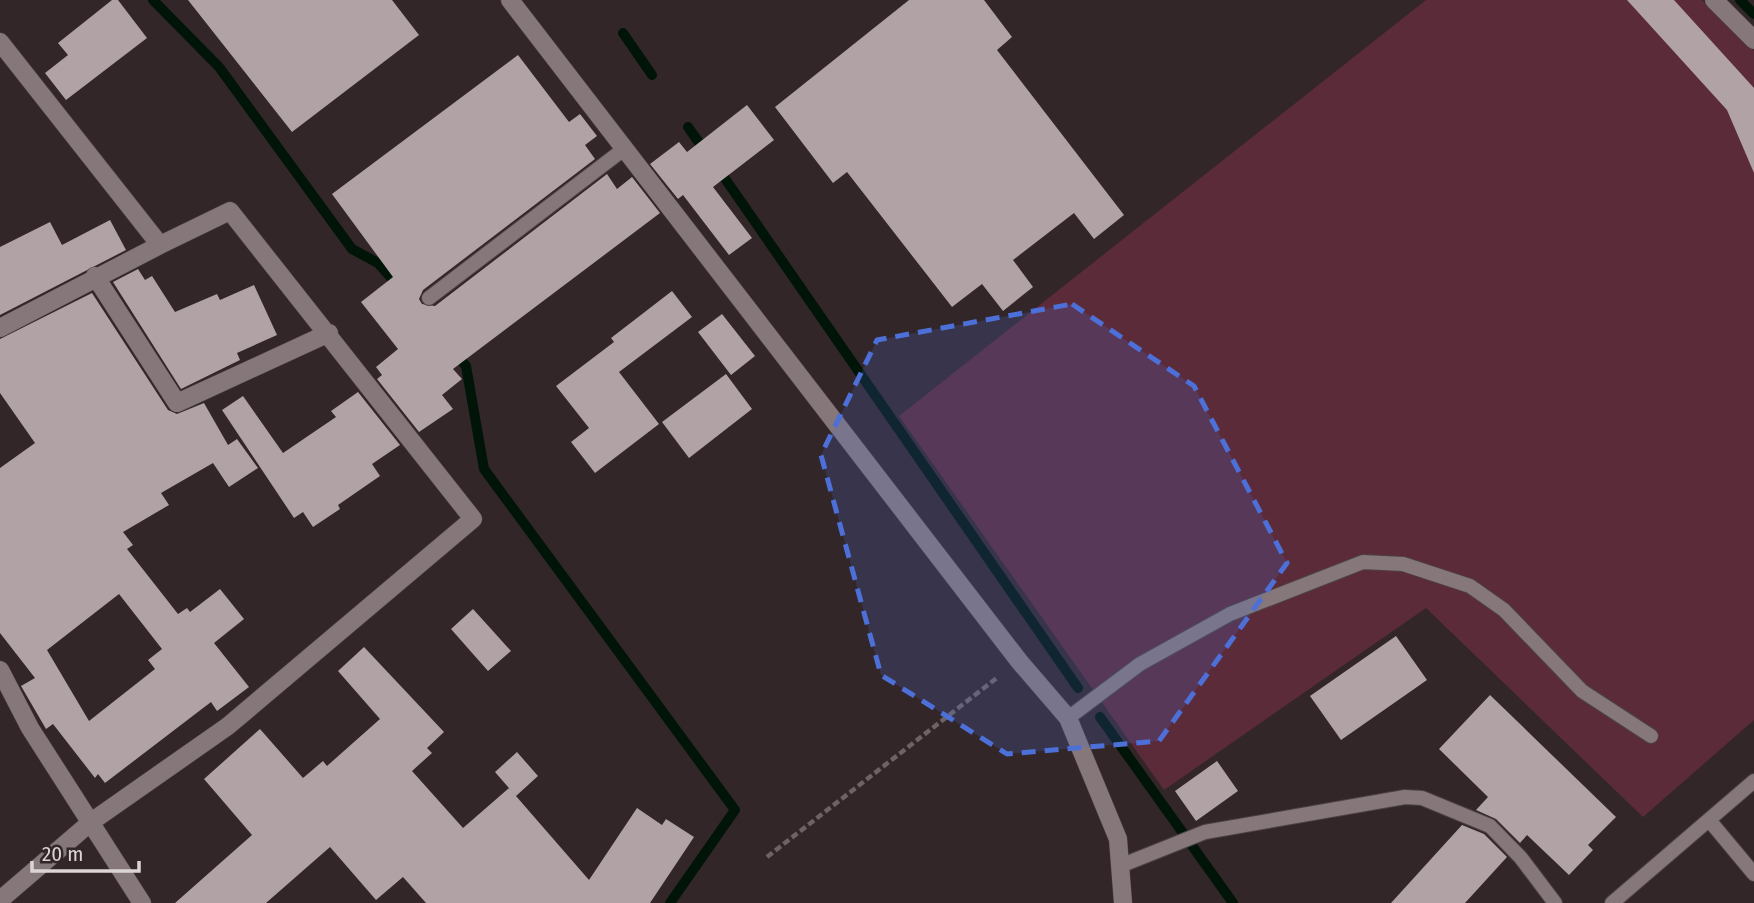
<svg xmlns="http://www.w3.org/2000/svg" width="1754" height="903" font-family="'Fira Sans Condensed',sans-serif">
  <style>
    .pitch { fill: #5c2b3a }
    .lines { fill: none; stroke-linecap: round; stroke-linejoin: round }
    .stream { stroke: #001508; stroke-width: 10 }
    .building { fill: #b0a2a5; fill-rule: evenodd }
    .service-casing { stroke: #4c4245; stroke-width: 16 }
    .minor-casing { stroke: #4c4245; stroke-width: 19 }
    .path { stroke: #6d6365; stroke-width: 4.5; stroke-dasharray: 7 3.5; stroke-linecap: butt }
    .service { stroke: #85777a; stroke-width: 14 }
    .minor { stroke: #85777a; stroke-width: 18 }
    .marked { fill: #4d70d8; fill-opacity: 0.2; stroke: #4d70d8; stroke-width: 5; stroke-dasharray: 14 9; stroke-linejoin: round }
  </style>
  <rect width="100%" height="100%" fill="#322629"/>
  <path class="pitch" d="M 1426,0 L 1702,0 L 1754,51 L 1754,720 L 1643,817 L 1426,608 L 1164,790 L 899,416 Z"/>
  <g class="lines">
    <path class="stream" d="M 153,0 L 219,67 L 352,249 L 378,263 L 399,287
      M 1740,0 L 1754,14
      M 623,33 L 652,75
      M 688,127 L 707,154
      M 717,167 L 1078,688
      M 455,353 L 466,366 L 484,469 L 735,810 L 670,903
      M 1100,717 L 1233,903"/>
  </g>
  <path class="building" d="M 112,0 L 118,0 L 147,38 L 66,100 L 45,73 L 68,55 L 58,43 Z
    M 188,0 L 392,0 L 419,35 L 292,132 Z
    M 909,0 L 984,0 L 1012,37 L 997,50 L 1124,215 L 1094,239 L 1074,213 L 1013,260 L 1033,287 L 1003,311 L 982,284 L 952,307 L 847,172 L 833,183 L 775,107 Z
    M 1627,0 L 1674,0 L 1754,88 L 1754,173 L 1727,110 Z
    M 518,55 L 569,122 L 580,114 L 597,136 L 585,145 L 595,159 L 423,290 L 419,299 L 422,304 L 435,306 L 607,174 L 617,189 L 632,177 L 660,213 L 453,369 L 462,379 L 442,395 L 453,409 L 419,432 L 377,379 L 382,375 L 376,367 L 398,349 L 361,302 L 393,277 L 332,194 Z
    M 747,105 L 774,140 L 713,187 L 752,238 L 729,255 L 683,195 L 678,199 L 650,164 L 679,142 L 687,152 Z
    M 110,220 L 126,250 L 0,315 L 0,247 L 50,222 L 62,245 Z
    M 138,269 L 145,280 L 152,276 L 175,312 L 217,294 L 220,300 L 254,285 L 277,335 L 237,353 L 240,360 L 181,389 L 113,282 Z
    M 672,291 L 692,317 L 619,372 L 659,424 L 595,473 L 571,442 L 589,428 L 556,386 L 614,342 L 611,338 Z
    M 92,293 L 168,410 L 177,414 L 204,403 L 228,445 L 237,439 L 258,468 L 229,487 L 213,463 L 161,493 L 169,505 L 123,532 L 133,545 L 127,549 L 178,614 L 187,608 L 190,612 L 220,589 L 244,619 L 214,643 L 249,687 L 217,711 L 211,702 L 105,783 L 98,774 L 95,778 L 53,724 L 46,729 L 21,686 L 35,678 L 0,633 L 0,468 L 35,443 L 0,393 L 0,339 ZM 119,594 L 162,649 L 148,660 L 155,669 L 89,721 L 47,650 Z
    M 722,314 L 755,356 L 731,375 L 698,332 Z
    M 726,374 L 752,409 L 689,458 L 662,422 Z
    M 358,392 L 400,445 L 372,464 L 380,476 L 338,505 L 340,509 L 313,527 L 303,512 L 294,518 L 222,410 L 243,396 L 283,453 L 336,417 L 331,411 Z
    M 473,609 L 511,651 L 488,671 L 451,629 Z
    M 1396,636 L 1427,680 L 1341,740 L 1310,696 Z
    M 364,647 L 444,732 L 427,748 L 432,753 L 412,771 L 463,828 L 509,788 L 589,880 L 637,808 L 662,825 L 666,819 L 694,837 L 650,903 L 426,903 L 403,877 L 376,900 L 330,847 L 266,903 L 175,903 L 252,835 L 204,779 L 260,729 L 303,778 L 323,761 L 327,766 L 380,719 L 338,671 Z
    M 1490,695 L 1616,817 L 1588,845 L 1593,850 L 1569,875 L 1527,835 L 1520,843 L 1496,819 L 1476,810 L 1488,797 L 1439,749 Z
    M 517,752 L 538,776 L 516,796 L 495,772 Z
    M 1217,761 L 1238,791 L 1196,821 L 1175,791 Z
    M 1462,825 L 1484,834 L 1507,857 L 1465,903 L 1391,903 Z"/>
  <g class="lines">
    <defs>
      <path id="service" d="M 429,298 L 624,149
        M 1068,718 L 1140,664 L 1230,614 L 1363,562 L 1403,564 L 1470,586 L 1504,610 L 1582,691 L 1651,736
        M 1709,820 L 1754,874
        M 1120,866 L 1205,832 L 1405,797 L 1422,798 L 1490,826 L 1521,858 L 1555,903
        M 1612,903 L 1754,781"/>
      <path id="minor" d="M 510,0 L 1019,661 L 1068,718 L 1118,839 L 1123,903
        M 1714,0 L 1754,40
        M 0,42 L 160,245 L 230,211 L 473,519 L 228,726 L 91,822 L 0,900
        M 95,276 L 177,403 L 329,333
        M 0,328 L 160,245
        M 0,670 L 30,728 L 142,903"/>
    </defs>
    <use href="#service" class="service-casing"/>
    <use href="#minor" class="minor-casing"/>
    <path class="path" d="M 767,857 L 998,677"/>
    <use href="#service" class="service"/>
    <use href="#minor" class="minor"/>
  </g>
  <path class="marked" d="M 1072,304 L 1194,386 L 1287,563 L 1159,741 L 1007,754 L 881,675 L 821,455 L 877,340 Z"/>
  <path d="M32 861v10h107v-10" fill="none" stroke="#dcd5d6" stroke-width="3.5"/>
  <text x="42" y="861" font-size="21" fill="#dcd5d6" stroke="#322629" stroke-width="5" paint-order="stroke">20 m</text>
</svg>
